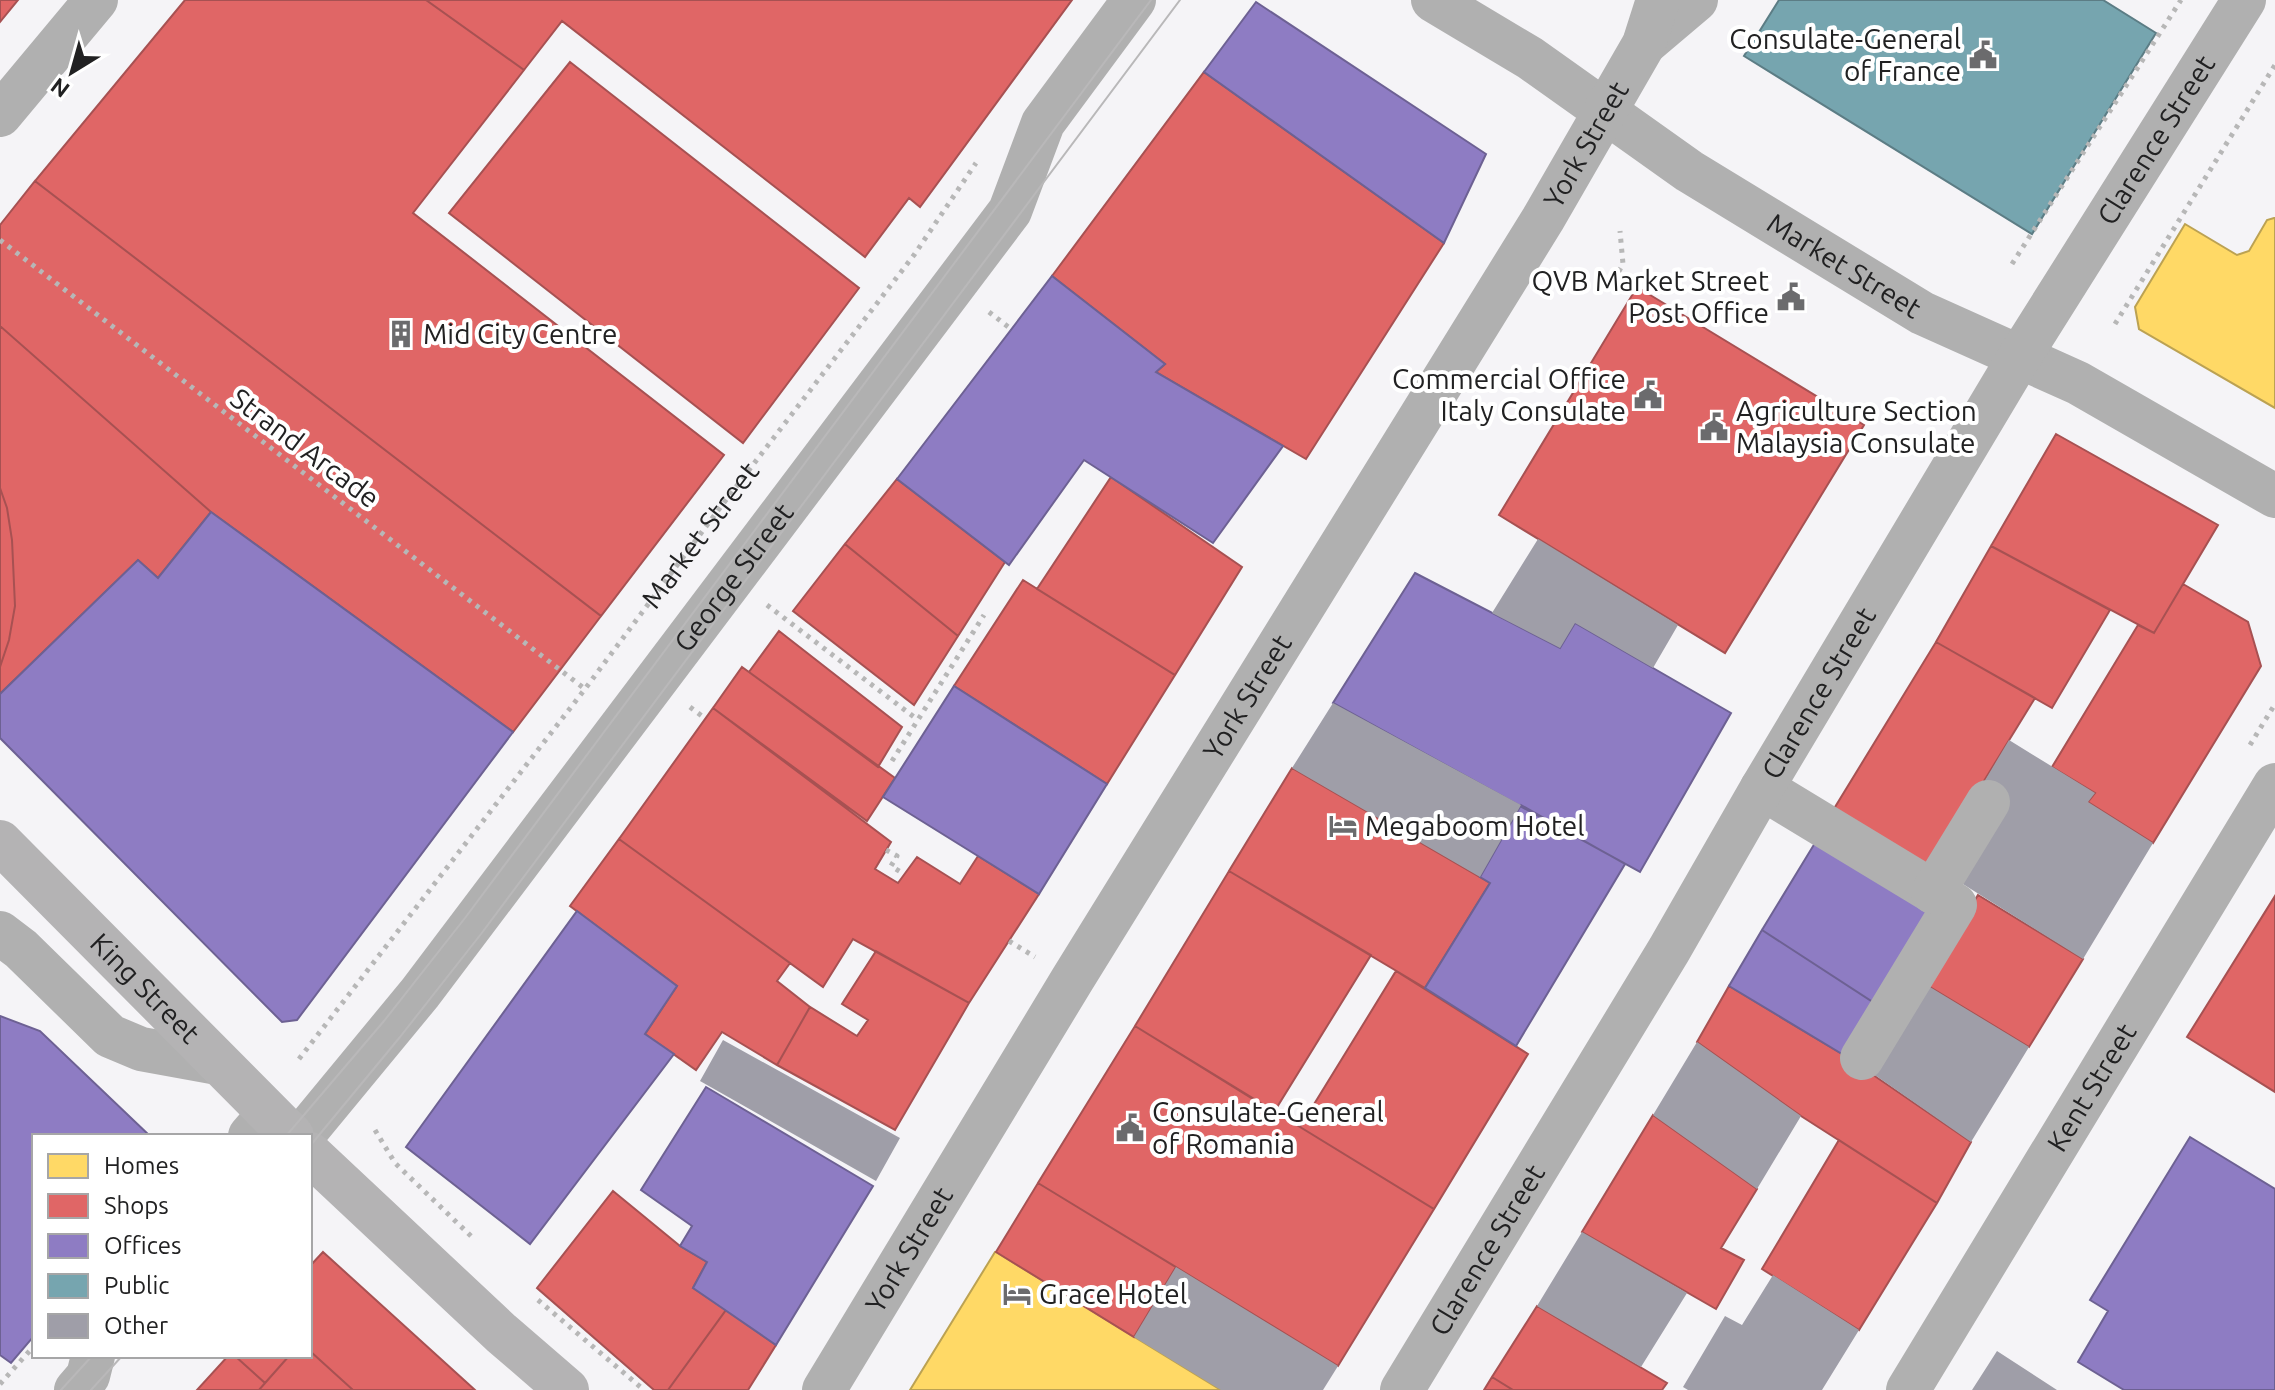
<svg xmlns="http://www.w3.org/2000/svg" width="2275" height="1390" font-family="Ubuntu,sans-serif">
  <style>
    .homes { fill: #ffd966; stroke: #bca252; stroke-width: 2 }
    .shops { fill: #e06666; stroke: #a75152; stroke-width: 2 }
    .offices { fill: #8e7cc3; stroke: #6d6193; stroke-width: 2 }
    .public { fill: #76a5af; stroke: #5c7d85; stroke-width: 2 }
    .building { fill: #9f9ea8 }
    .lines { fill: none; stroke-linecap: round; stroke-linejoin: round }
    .path { stroke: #b7b7b7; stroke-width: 5; stroke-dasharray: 4 6; stroke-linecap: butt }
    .minor { stroke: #b0b0b0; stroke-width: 44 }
    .major { stroke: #b4b3b4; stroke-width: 44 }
    .tram { stroke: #b9b8b9; stroke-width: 2 }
    .labels { text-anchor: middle; stroke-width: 8; stroke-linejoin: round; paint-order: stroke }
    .poi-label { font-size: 28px; fill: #212122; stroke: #fff; text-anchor: start }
    .street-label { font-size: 28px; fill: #212122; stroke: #fff }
  </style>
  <rect width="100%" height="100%" fill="#f5f4f7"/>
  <path class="homes" d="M 2274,218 L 2275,218 L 2275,408 L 2139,329 L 2135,307 L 2185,224 L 2237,255 L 2249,251 L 2267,220 Z
    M 995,1252 L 996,1252 L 1221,1390 L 910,1390 Z"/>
  <path class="shops" d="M 0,0 L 18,0 L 0,22 Z
    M 185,0 L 426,0 L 524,70 L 413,213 L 724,455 L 601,616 L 35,181 Z
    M 426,0 L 1072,0 L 920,207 L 909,198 L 865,257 L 562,21 L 524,70 Z
    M 570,62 L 859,288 L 743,443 L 449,213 Z
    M 1204,72 L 1444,243 L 1306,459 L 1156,372 L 1165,364 L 1052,276 Z
    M 35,181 L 601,616 L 513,732 L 211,512 L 0,326 L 0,225 Z
    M 1637,287 L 1864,425 L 1725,653 L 1499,515 Z
    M 0,326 L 211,512 L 158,578 L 138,560 L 0,694 L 0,667 L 9,640 L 15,606 L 12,540 L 7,508 L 0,488 Z
    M 2056,434 L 2218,525 L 2154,633 L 1991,546 Z
    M 1111,477 L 1242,567 L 1175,675 L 1037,589 Z
    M 897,479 L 1005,562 L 958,636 L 845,544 Z
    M 0,488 L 7,508 L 12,540 L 15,606 L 9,640 L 0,667 Z
    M 845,544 L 958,636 L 914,705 L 793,611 Z
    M 1991,546 L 2110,610 L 2052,708 L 1936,642 Z
    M 1023,580 L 1175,675 L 1107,784 L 954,686 Z
    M 2183,584 L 2248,622 L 2261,666 L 2153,843 L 2088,802 L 2095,793 L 2052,767 L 2138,625 L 2154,633 Z
    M 779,631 L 902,727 L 878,767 L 749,672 Z
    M 1936,642 L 2035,698 L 1928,872 L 1832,812 Z
    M 742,667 L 895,778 L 867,821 L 713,708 Z
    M 713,708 L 891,842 L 875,869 L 898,883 L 917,857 L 960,884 L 978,856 L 1039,894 L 969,1003 L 853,939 L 823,987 L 619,839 Z
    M 1292,768 L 1490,883 L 1425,988 L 1229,871 Z
    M 619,839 L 790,963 L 777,981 L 810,1007 L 777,1065 L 722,1032 L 696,1070 L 645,1034 L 677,986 L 570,906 Z
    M 1229,871 L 1371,955 L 1274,1112 L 1135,1026 Z
    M 1978,895 L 2083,959 L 2029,1047 L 1925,984 Z
    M 2275,896 L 2275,1092 L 2187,1037 Z
    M 876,951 L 969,1003 L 895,1130 L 777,1065 L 810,1007 L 857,1036 L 868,1020 L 842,1004 Z
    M 1396,971 L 1528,1054 L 1434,1209 L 1300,1127 Z
    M 1729,986 L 1847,1057 L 1971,1142 L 1937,1203 L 1801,1116 L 1697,1042 Z
    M 1135,1026 L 1434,1209 L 1338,1366 L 1038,1183 Z
    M 1653,1115 L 1757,1189 L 1721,1248 L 1744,1260 L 1716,1309 L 1582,1232 Z
    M 1839,1140 L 1937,1203 L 1859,1330 L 1762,1269 Z
    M 1038,1183 L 1176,1267 L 1134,1337 L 996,1252 Z
    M 613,1191 L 680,1246 L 707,1262 L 693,1288 L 726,1310 L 668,1390 L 654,1390 L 537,1288 Z
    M 323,1252 L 475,1390 L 353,1390 L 310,1351 L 310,1266 Z
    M 1537,1306 L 1667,1383 L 1662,1390 L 1513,1390 L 1492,1377 Z
    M 726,1310 L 776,1345 L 748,1390 L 668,1390 Z
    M 310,1351 L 353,1390 L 259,1390 L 289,1356 L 310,1356 Z
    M 228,1356 L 235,1356 L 265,1383 L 259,1390 L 197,1390 Z
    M 235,1356 L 289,1356 L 265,1383 Z
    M 1492,1377 L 1513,1390 L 1484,1390 Z"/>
  <path class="offices" d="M 1256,2 L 1486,154 L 1444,243 L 1204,72 Z
    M 1052,276 L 1165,364 L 1156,372 L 1283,446 L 1213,543 L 1084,460 L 1009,565 L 897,479 Z
    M 211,512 L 513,732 L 297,1020 L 282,1022 L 0,738 L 0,694 L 138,560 L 158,578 Z
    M 1415,573 L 1560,648 L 1575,623 L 1731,713 L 1640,872 L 1333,703 Z
    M 954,686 L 1107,784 L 1039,894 L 883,797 Z
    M 1521,805 L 1625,864 L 1516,1046 L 1425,988 L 1490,883 L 1480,877 Z
    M 1818,838 L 1935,908 L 1879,1006 L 1762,930 Z
    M 577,911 L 677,986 L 645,1034 L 674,1054 L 530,1244 L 406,1147 Z
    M 1762,930 L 1879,1006 L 1847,1057 L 1729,986 Z
    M 0,1016 L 40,1031 L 150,1136 L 34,1136 L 34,1336 L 11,1363 L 0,1355 Z
    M 706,1087 L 873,1186 L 776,1345 L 693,1288 L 707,1262 L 680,1246 L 692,1226 L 641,1190 Z
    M 2190,1137 L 2275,1189 L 2275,1390 L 2124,1390 L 2078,1362 L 2108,1311 L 2090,1300 Z"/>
  <path class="public" d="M 1779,0 L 2103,0 L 2156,33 L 2032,234 L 1744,56 Z"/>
  <path class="building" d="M 1538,539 L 1678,625 L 1653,668 L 1575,623 L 1560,648 L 1492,613 Z
    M 1333,703 L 1521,805 L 1480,877 L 1292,768 Z
    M 2009,740 L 2095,793 L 2088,802 L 2153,843 L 2083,959 L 1958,881 L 1984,782 Z
    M 1925,984 L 2029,1047 L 1971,1142 L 1869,1071 Z
    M 723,1040 L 900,1138 L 876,1181 L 700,1081 Z
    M 1697,1042 L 1801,1116 L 1757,1189 L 1653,1115 Z
    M 1582,1232 L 1687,1293 L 1641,1367 L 1537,1306 Z
    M 1176,1267 L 1338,1366 L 1323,1390 L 1221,1390 L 1134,1337 Z
    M 1773,1275 L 1859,1330 L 1822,1390 L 1688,1390 L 1683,1387 L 1725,1316 L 1742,1325 Z
    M 1997,1351 L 2057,1390 L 1972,1390 Z"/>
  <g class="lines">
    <g class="path">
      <path d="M 0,240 L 585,689"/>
      <path d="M 2012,264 L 2181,0"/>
      <path d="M 1609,289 L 1623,264 L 1620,231"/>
      <path d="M 989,312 L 1011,329"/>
      <path d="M 2115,324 L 2275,65"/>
      <path d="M 767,605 L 918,720"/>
      <path d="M 690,707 L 706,719"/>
      <path d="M 2250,745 L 2275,704"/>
      <path d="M 892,761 L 984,615"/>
      <path d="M 886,850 L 897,856 L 891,866 L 904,874"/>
      <path d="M 1009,941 L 1035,957"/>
      <path id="s1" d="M 299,1059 L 585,689 L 716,513 L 914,255 L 976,163"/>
      <path d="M 375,1130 L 395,1163 L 473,1238"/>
      <path d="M 538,1300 L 644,1390"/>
      <path d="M 0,1384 L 34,1346"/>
    </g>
    <g class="minor">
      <path id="s2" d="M 1433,0 L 1530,58 L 1689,171 L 1922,313 L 2078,383 L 2275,496"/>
      <path d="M 1644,44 L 1696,0"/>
      <path d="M 0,115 L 96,0"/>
      <path d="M 1762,788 L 1955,905 L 1862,1058"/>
      <path d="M 1933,892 L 1988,802"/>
      <path d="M 0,933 L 21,949 L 110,1036 L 141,1049 L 218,1063"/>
      <path d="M 250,1136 L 269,1114"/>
      <path id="s3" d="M 302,1136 L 420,993 L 1010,211 L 1043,123 L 1134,0"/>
      <path d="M 76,1390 L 88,1376 L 93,1356"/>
      <path id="s4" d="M 824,1390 L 1072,980 L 1543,219 L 1644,44 L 1658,0"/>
      <path id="s5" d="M 1402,1390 L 1669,950 L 1762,788 L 2020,356 L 2244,0"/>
      <path id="s6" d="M 1908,1390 L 2275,785"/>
    </g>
    <g class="major">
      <path id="s7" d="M 0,842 L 292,1136"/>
      <path d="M 310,1154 L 501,1333 L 567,1390"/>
    </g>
    <path class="tram" d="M 286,1136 L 384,1021 L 465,918 L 1151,0
      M 310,1146 L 400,1037 L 481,934 L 1180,0
      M 61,1390 L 92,1356
      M 91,1390 L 122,1356"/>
  </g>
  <defs>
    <symbol id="civic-bare" viewBox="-9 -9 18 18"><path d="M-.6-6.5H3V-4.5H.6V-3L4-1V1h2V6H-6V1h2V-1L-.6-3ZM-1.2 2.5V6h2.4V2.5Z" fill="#6b6b6d" stroke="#fff" stroke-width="2.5" paint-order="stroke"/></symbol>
    <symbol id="building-bare" viewBox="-9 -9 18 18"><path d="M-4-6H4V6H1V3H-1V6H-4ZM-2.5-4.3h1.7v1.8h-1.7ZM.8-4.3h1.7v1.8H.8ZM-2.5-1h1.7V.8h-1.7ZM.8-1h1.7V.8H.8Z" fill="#6b6b6d" stroke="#fff" stroke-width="2.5" paint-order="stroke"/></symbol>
    <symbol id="hotel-bare" viewBox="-9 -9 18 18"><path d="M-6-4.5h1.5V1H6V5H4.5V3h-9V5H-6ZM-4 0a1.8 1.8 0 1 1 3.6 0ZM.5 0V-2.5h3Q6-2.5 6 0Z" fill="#6b6b6d" stroke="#fff" stroke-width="2.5" paint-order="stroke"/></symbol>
  </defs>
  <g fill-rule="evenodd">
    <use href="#civic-bare" x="1963" y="35" width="40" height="40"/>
    <use href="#civic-bare" x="1771" y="277" width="40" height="40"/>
    <use href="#building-bare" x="381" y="314" width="40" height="40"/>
    <use href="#civic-bare" x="1628" y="375" width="40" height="40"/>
    <use href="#civic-bare" x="1694" y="407" width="40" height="40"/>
    <use href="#hotel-bare" x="1323" y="806" width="40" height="40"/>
    <use href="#civic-bare" x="1110" y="1108" width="40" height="40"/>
    <use href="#hotel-bare" x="997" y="1274" width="40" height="40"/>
  </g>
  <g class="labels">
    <g class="poi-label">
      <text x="1961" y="49" text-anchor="end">Consulate-General<tspan x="1961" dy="32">of France</tspan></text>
      <text x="1769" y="291" text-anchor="end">QVB Market Street<tspan x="1769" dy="32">Post Office</tspan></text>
      <text x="423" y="344">Mid City Centre</text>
      <text x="1626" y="389" text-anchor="end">Commercial Office<tspan x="1626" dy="32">Italy Consulate</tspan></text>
      <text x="1736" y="421">Agriculture Section<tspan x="1736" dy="32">Malaysia Consulate</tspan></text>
      <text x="1365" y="836">Megaboom Hotel</text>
      <text x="1152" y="1122">Consulate-General<tspan x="1152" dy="32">of Romania</tspan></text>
      <text x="1039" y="1304">Grace Hotel</text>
    </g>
    <g class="street-label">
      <text dy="10" stroke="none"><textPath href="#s5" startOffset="1460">Clarence Street</textPath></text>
      <text dy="10" stroke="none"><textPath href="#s4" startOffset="1460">York Street</textPath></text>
      <text dy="10" stroke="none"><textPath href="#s2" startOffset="490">Market Street</textPath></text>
      <text transform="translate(305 448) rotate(37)" y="10">Strand Arcade</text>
      <text dy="10" stroke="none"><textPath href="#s1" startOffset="660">Market Street</textPath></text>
      <text dy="10" stroke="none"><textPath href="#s3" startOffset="706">George Street</textPath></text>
      <text dy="10" stroke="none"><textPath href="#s5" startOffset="812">Clarence Street</textPath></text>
      <text dy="10" stroke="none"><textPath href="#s4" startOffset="812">York Street</textPath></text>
      <text dy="10" stroke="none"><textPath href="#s7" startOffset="206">King Street</textPath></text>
      <text dy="10" stroke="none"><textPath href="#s6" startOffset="354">Kent Street</textPath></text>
      <text dy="10" stroke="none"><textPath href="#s5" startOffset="164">Clarence Street</textPath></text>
      <text dy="10" stroke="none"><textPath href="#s4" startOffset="164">York Street</textPath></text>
    </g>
  </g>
  <rect x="32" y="1134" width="280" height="224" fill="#ffffff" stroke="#a6a6a7" stroke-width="2"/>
  <rect x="48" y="1154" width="40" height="24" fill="#ffd966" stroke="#a6a6a7" stroke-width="2"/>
  <text x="104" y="1174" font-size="24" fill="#212122">Homes</text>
  <rect x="48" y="1194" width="40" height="24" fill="#e06666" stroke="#a6a6a7" stroke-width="2"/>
  <text x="104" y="1214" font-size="24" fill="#212122">Shops</text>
  <rect x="48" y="1234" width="40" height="24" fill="#8e7cc3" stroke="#a6a6a7" stroke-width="2"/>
  <text x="104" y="1254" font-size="24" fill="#212122">Offices</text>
  <rect x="48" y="1274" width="40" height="24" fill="#76a5af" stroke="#a6a6a7" stroke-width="2"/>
  <text x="104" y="1294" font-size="24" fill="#212122">Public</text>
  <rect x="48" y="1314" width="40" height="24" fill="#9f9ea8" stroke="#a6a6a7" stroke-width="2"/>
  <text x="104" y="1334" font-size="24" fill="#212122">Other</text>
  <g transform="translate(72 72) rotate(217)" stroke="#ffffff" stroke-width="6" paint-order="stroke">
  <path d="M0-6L14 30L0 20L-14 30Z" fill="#212122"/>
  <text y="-12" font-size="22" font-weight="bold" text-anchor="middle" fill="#212122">N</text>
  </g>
</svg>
